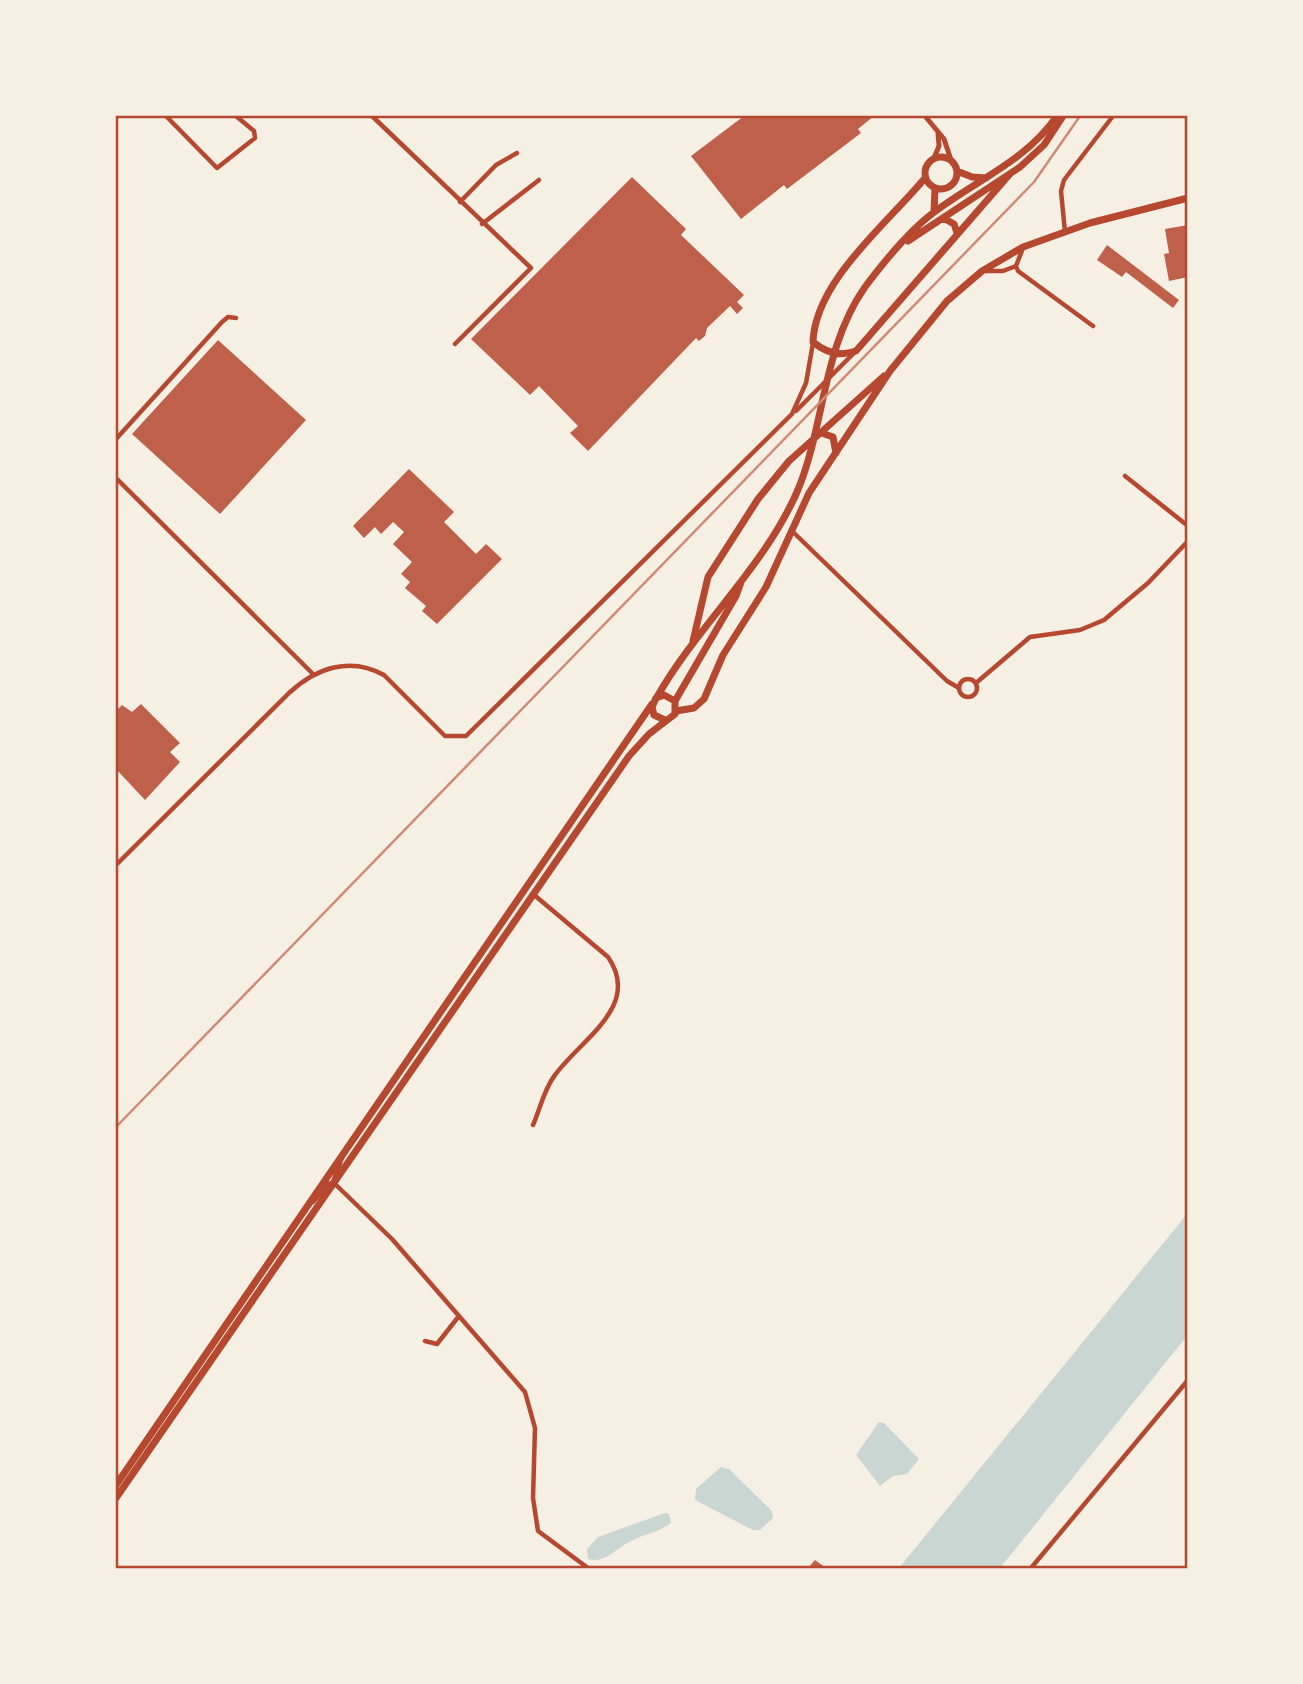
<svg xmlns="http://www.w3.org/2000/svg" width="1303" height="1684" font-family="'Space Grotesk',sans-serif">
  <style>
    .water { fill: #c9d6d2 }
    .building { fill: #bf614a }
    .lines { fill: none; stroke-linecap: round; stroke-linejoin: round }
    .minor { stroke: #b5482f; stroke-width: 4.5 }
    .tertiary { stroke: #b5482f; stroke-width: 5 }
    .primary { stroke: #b5482f; stroke-width: 7 }
    .rail { stroke: #cf8b77; stroke-width: 2.5 }
    .neatline { fill: none; stroke: #b5482f; stroke-width: 2.5 }
  </style>
  <rect width="100%" height="100%" fill="#f6efe4"/>
  <path class="water" d="M 1187,1214 L 1187,1336 L 1000,1568 L 899,1568 Z
    M 879,1422 L 884,1423 L 919,1459 L 907,1474 L 893,1476 L 880,1486 L 856,1455 Z
    M 721,1467 L 729,1469 L 772,1511 L 773,1518 L 760,1530 L 753,1530 L 695,1500 L 696,1489 Z
    M 665,1513 L 669,1514 L 671,1523 C 658,1533 643,1534 629,1542 C 615,1549 605,1564 588,1559 L 587,1549 L 598,1537 Z"/>
  <path class="building" d="M 744,116 L 874,116 L 858,129 L 861,133 L 787,189 L 784,185 L 741,219 L 691,156 Z
    M 632,177 L 686,229 L 681,235 L 744,295 L 737,302 L 743,308 L 737,314 L 730,306 L 707,328 L 705,336 L 699,341 L 696,338 L 588,451 L 570,433 L 578,426 L 539,386 L 530,395 L 471,339 Z
    M 1188,225 L 1188,277 L 1169,281 L 1164,254 L 1169,253 L 1165,229 Z
    M 1107,245 L 1179,300 L 1173,308 L 1126,272 L 1122,277 L 1097,260 Z
    M 218,340 L 306,420 L 220,514 L 132,434 Z
    M 409,469 L 454,512 L 444,522 L 476,554 L 486,544 L 502,559 L 437,624 L 422,611 L 426,606 L 405,588 L 410,582 L 401,574 L 412,562 L 393,544 L 404,532 L 393,522 L 381,534 L 375,527 L 364,538 L 353,526 Z
    M 141,704 L 180,743 L 170,752 L 180,762 L 145,800 L 116,769 L 116,711 L 122,705 L 132,712 Z
    M 815,1560 L 826,1568 L 808,1568 Z"/>
  <g class="lines">
    <path class="minor" d="M 166,116 L 217,168 L 255,138 L 254,131 L 236,116
      M 372,116 L 531,268 L 455,344
      M 460,202 L 496,165 L 517,153
      M 482,224 L 539,180
      M 1065,232 L 1061,191 L 1064,180 L 1113,116
      M 1023,248 L 1016,266 L 1018,271 L 1093,326
      M 983,271 L 1003,271 L 1016,266
      M 796,411 L 854,353
      M 116,439 L 222,322 L 228,317 L 236,318
      M 1125,476 L 1188,526
      M 116,478 L 313,674
      M 792,531 L 947,681 L 959,688
      M959 688a9 9 0 1 1 18 0a9 9 0 1 1-18 0Z
      M 976,683 L 1030,637 L 1080,630 L 1104,620 L 1148,583 L 1188,541
      M 116,865 L 289,693 C 316,668 350,656 384,675 L 445,736 L 466,736 L 792,414 L 806,383 L 813,343
      M 533,894 L 608,957 C 642,1006 581,1039 555,1075 C 544,1089 540,1109 533,1125
      M 333,1182 L 343,1155
      M 334,1183 L 392,1239 L 525,1392 L 535,1428 L 533,1498 L 538,1531 L 588,1568
      M 313,1202 L 328,1184 L 333,1182
      M 425,1341 L 437,1344 L 459,1316
      M 1031,1568 L 1188,1380"/>
    <path class="tertiary" d="M 925,116 L 944,139 L 951,160
      M 934,158 L 939,146 L 938,133"/>
    <path class="primary" d="M925 173a16 16 0 1 1 32 0a16 16 0 1 1-32 0Z
      M 957,171 L 972,177 L 986,178
      M 925,178 C 888,223 815,281 813,342 C 826,353 840,357 856,351 L 1009,175
      M 934,212 L 935,189
      M 943,218 L 954,224 L 957,233
      M 908,241 L 1020,167 L 1044,145 L 1063,116
      M 819,432 L 833,437 L 836,453
      M 693,641 L 708,577 L 758,499 L 789,461 L 884,376
      M 657,697 C 698,625 763,569 797,492 C 825,426 822,348 865,287 C 883,263 909,231 933,213 C 976,180 1025,162 1057,116
      M 675,701 L 736,596 L 741,582
      M 676,711 L 694,708 L 704,699 L 723,655 L 766,587 L 809,493 L 890,371 L 947,301 L 982,271 L 1023,247 L 1090,223 L 1188,198
      M 116,1485 L 652,704
      M 116,1498 L 629,756 L 649,734 L 675,714 L 675,701 L 664,695 L 656,698 L 652,707 L 654,715 L 665,720"/>
    <path class="rail" d="M 116,1127 L 1034,182 L 1080,116"/>
  </g>
  <rect width="1303" height="1684" fill="none" stroke="#f6efe4" stroke-width="234"/>
  <rect x="117" y="117" width="1069" height="1450" class="neatline"/>
</svg>
